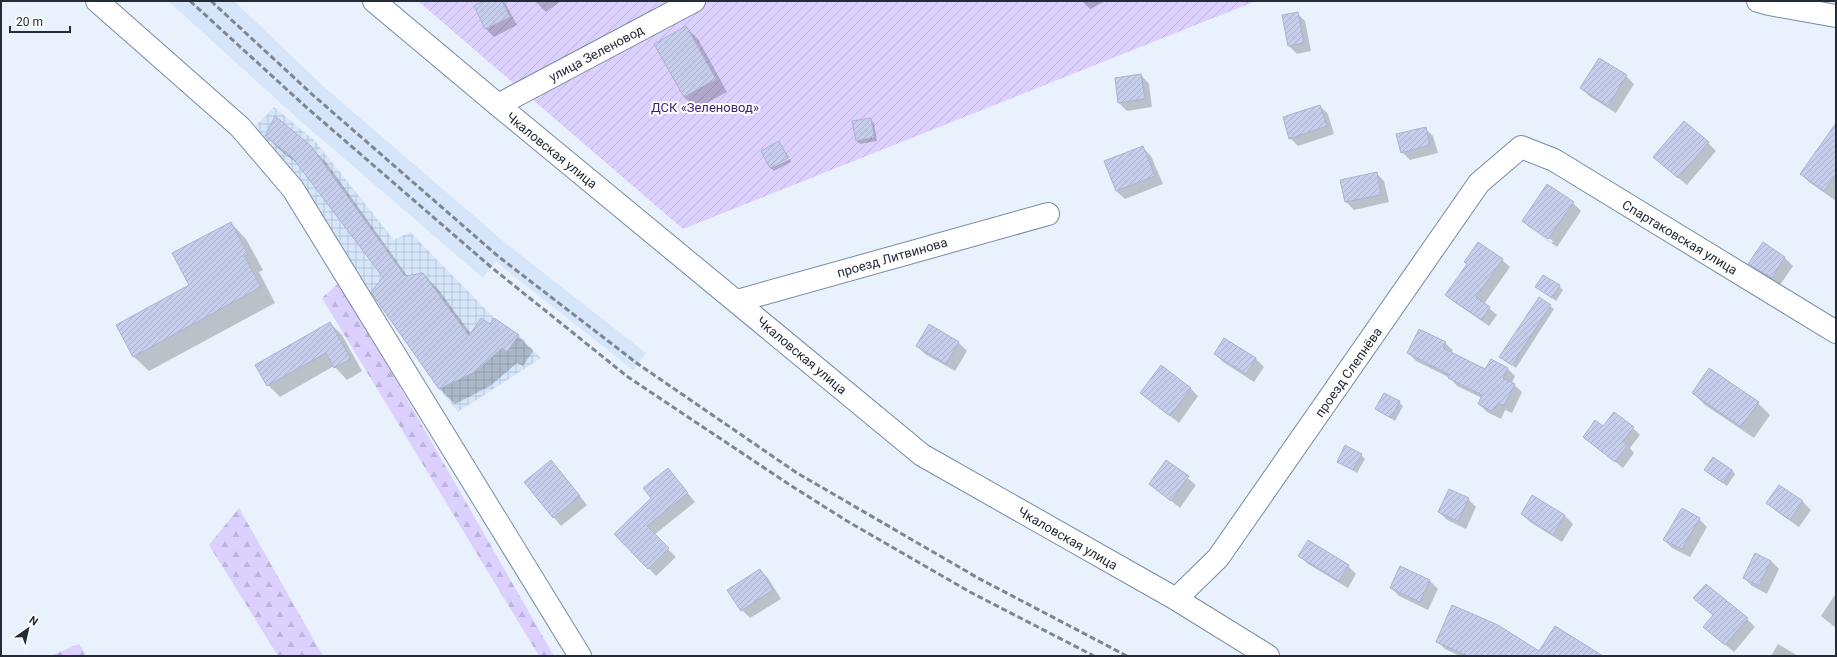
<svg xmlns="http://www.w3.org/2000/svg" width="1837" height="657" font-family="Roboto,sans-serif">
  <style>
    .built { fill: #d5e6fa }
    .industrial { fill: url(#industrial-grid) }
    .forest { fill: url(#forest-firs) }
    .garden { fill: url(#garden-furrows) }
    .shadow { fill: #0003; fill-rule: evenodd }
    .building { fill: url(#building-hatch); stroke: #abb3d0 }
    .lines { fill: none; stroke-linecap: round; stroke-linejoin: round }
    .minor-casing { stroke: #768ba3; stroke-width: 24 }
    .tertiary-casing { stroke: #768ba3; stroke-width: 24 }
    .minor { stroke: #fff; stroke-width: 22 }
    .tertiary { stroke: #fff; stroke-width: 22 }
    .rail { stroke: #7e8791; stroke-width: 3; stroke-dasharray: 6 3; stroke-linecap: butt }
    .labels { text-anchor: middle; stroke-width: 4; stroke-linejoin: round; paint-order: stroke }
    .street-label { font-size: 13px; fill: #232c36; stroke: #fefefe }
    .park-label { font-size: 13px; fill: #412470; stroke: #fefefe }
  </style>
  <defs>
    <pattern id="industrial-grid" width="8" height="8" patternUnits="userSpaceOnUse"><rect width="8" height="8" fill="#d5e6fa"/><path d="M0 4h8M4 0v8" fill="none" stroke="#b7c5d7"/></pattern>
    <pattern id="forest-firs" width="22" height="20" patternUnits="userSpaceOnUse"><rect width="22" height="20" fill="#dcd1fe"/><path d="M5 1l3.5 6h-7zM16 11l3.5 6h-7z" fill="#bcb4da"/></pattern>
    <pattern id="garden-furrows" width="10" height="10" patternUnits="userSpaceOnUse"><rect width="10" height="10" fill="#dcd1fe"/><path d="M-1 1l2-2M0 10L10 0M9 11l2-2" fill="none" stroke="#bcb4da"/></pattern>
    <pattern id="building-hatch" width="6" height="6" patternUnits="userSpaceOnUse"><rect width="6" height="6" fill="#c6ceec"/><path d="M-1 1l2-2M0 6l6-6M5 7l2-2" fill="none" stroke="#aab1cb"/></pattern>
  </defs>
  <rect width="100%" height="100%" fill="#e9f2fc"/>
  <path class="built" d="M 168,1 L 234,1 L 324,87 L 508,245 L 646,353 L 633,370 L 496,262 L 483,278 L 296,117 Z"/>
  <path class="industrial" d="M 274,107 L 315,141 L 394,240 L 410,232 L 494,318 L 519,335 L 541,358 L 458,412 L 439,389 L 370,293 L 296,180 L 249,133 Z"/>
  <path class="forest" d="M 340,282 L 554,656 L 539,656 L 322,298 Z
    M 239,508 L 323,656 L 278,656 L 209,545 Z
    M 79,644 L 87,656 L 50,656 Z"/>
  <path class="garden" d="M 418,1 L 1256,1 L 683,229 Z"/>
  <path class="shadow" d="M 486,1 L 504,1 L 517,25 L 494,37 L 486,29 L 475,7 Z
    M 535,1 L 561,1 L 546,12 Z
    M 1082,1 L 1106,1 L 1090,9 Z
    M 1297,13 L 1305,21 L 1311,51 L 1297,54 L 1289,46 Z
    M 686,27 L 698,39 L 727,92 L 696,109 L 684,97 L 655,45 Z
    M 1599,59 L 1626,76 L 1634,84 L 1616,113 L 1589,96 L 1581,88 Z
    M 1141,75 L 1149,84 L 1152,107 L 1127,111 L 1119,103 Z
    M 1320,106 L 1328,114 L 1334,134 L 1298,146 L 1290,138 Z
    M 870,119 L 874,123 L 877,141 L 860,144 L 856,140 Z
    M 1836,125 L 1836,201 L 1809,182 L 1801,174 Z
    M 1425,128 L 1433,136 L 1438,153 L 1410,160 L 1402,152 Z
    M 266,136 L 310,147 L 326,162 L 408,277 L 423,274 L 438,289 L 471,334 L 490,325 L 518,336 L 533,351 L 523,366 L 517,363 L 490,386 L 455,404 L 440,389 L 372,292 L 384,277 L 299,165 L 281,151 Z
    M 779,143 L 789,157 L 770,167 Z
    M 1708,143 L 1716,151 L 1687,185 L 1663,165 Z
    M 1143,148 L 1151,156 L 1163,184 L 1125,199 L 1116,191 Z
    M 790,159 L 791,162 L 774,171 L 771,168 Z
    M 1376,173 L 1384,181 L 1389,202 L 1354,210 L 1346,202 L 1341,181 Z
    M 1548,185 L 1573,203 L 1581,211 L 1557,247 L 1531,229 L 1523,221 ZM 1530,226 L 1553,241 L 1552,243 L 1530,228 Z
    M 231,223 L 246,239 L 263,270 L 259,272 L 275,303 L 149,371 L 133,356 L 191,286 Z
    M 1763,244 L 1785,258 L 1793,266 L 1780,285 L 1758,272 L 1750,264 Z
    M 1502,260 L 1510,267 L 1484,304 L 1497,315 L 1489,326 L 1454,302 L 1447,295 Z
    M 1559,286 L 1563,290 L 1556,301 L 1537,287 Z
    M 1539,298 L 1554,309 L 1516,368 L 1500,357 Z
    M 330,323 L 342,335 L 362,371 L 347,380 L 334,366 L 280,397 L 268,385 Z
    M 929,326 L 959,343 L 967,351 L 955,371 L 925,354 L 917,346 Z
    M 1225,339 L 1256,359 L 1264,367 L 1254,382 L 1223,362 L 1215,354 Z
    M 1445,343 L 1453,350 L 1451,353 L 1486,370 L 1508,369 L 1515,376 L 1512,383 L 1522,392 L 1512,413 L 1505,410 L 1501,419 L 1487,412 L 1479,404 L 1482,398 L 1457,386 L 1450,378 L 1416,361 L 1408,353 Z
    M 1190,388 L 1198,396 L 1179,423 L 1141,393 Z
    M 1693,393 L 1758,403 L 1770,415 L 1754,438 L 1705,405 Z
    M 1399,402 L 1403,406 L 1395,421 L 1376,409 Z
    M 1604,428 L 1633,428 L 1640,435 L 1630,448 L 1634,453 L 1623,468 L 1584,437 Z
    M 1361,455 L 1365,459 L 1357,473 L 1338,461 Z
    M 551,461 L 587,505 L 561,526 L 525,482 Z
    M 1167,461 L 1196,485 L 1180,508 L 1150,484 Z
    M 668,469 L 695,502 L 654,535 L 676,557 L 656,576 L 616,535 L 653,498 Z
    M 1706,470 L 1732,470 L 1735,474 L 1727,486 Z
    M 1533,496 L 1565,516 L 1573,524 L 1562,542 L 1530,522 L 1522,514 Z
    M 1468,499 L 1476,507 L 1466,529 L 1447,520 L 1439,512 Z
    M 1803,502 L 1811,510 L 1799,527 L 1776,511 L 1768,503 Z
    M 1699,519 L 1707,527 L 1690,557 L 1672,548 L 1664,540 Z
    M 1756,554 L 1771,561 L 1779,569 L 1767,594 L 1752,586 L 1744,578 Z
    M 1300,556 L 1348,566 L 1356,574 L 1348,588 L 1308,564 Z
    M 1400,567 L 1430,581 L 1438,589 L 1428,610 L 1399,596 L 1391,588 Z
    M 760,570 L 768,578 L 781,599 L 750,618 L 742,610 Z
    M 1836,593 L 1836,628 L 1821,616 Z
    M 1703,606 L 1747,619 L 1755,627 L 1734,652 L 1704,627 L 1714,616 Z
    M 1437,641 L 1538,655 L 1601,656 L 1460,656 L 1445,649 Z
    M 1778,644 L 1798,656 L 1771,656 Z"/>
  <path class="building" d="M 484,1 L 502,1 L 510,17 L 485,29 L 474,6 Z
    M 1298,12 L 1304,43 L 1288,46 L 1282,15 Z
    M 686,26 L 716,79 L 684,97 L 654,44 Z
    M 1599,58 L 1627,75 L 1608,106 L 1580,88 Z
    M 1141,74 L 1145,99 L 1118,103 L 1115,78 Z
    M 1320,105 L 1327,126 L 1289,139 L 1283,117 Z
    M 275,116 L 311,146 L 405,276 L 423,273 L 469,336 L 481,318 L 490,324 L 494,318 L 519,335 L 507,352 L 502,348 L 475,372 L 439,389 L 371,292 L 383,277 L 292,157 L 265,136 Z
    M 871,118 L 874,137 L 856,141 L 852,121 Z
    M 1684,121 L 1709,142 L 1678,178 L 1653,157 Z
    M 1836,123 L 1836,174 L 1824,191 L 1800,174 Z
    M 1426,127 L 1430,145 L 1401,153 L 1396,134 Z
    M 779,141 L 788,158 L 770,168 L 761,151 Z
    M 1143,146 L 1155,176 L 1116,191 L 1104,161 Z
    M 1377,172 L 1381,195 L 1345,202 L 1340,180 Z
    M 1547,184 L 1574,202 L 1548,239 L 1522,221 Z
    M 231,222 L 248,254 L 244,256 L 261,287 L 133,357 L 116,325 L 189,285 L 172,253 Z
    M 1478,242 L 1503,259 L 1476,297 L 1490,307 L 1482,320 L 1445,295 L 1467,264 L 1464,262 Z
    M 1763,242 L 1785,257 L 1772,278 L 1748,264 Z
    M 1543,275 L 1560,285 L 1552,298 L 1535,287 Z
    M 1539,297 L 1551,305 L 1512,365 L 1499,357 Z
    M 330,322 L 351,359 L 334,368 L 326,353 L 267,386 L 255,365 Z
    M 929,324 L 959,342 L 946,364 L 916,346 Z
    M 1419,329 L 1446,342 L 1443,348 L 1485,369 L 1491,359 L 1508,368 L 1503,378 L 1515,384 L 1504,406 L 1498,403 L 1493,412 L 1478,404 L 1482,395 L 1448,378 L 1450,375 L 1407,353 Z
    M 1224,338 L 1256,358 L 1246,374 L 1214,354 Z
    M 1161,365 L 1191,388 L 1170,416 L 1140,393 Z
    M 1709,368 L 1759,402 L 1741,427 L 1692,393 Z
    M 1384,393 L 1400,401 L 1391,418 L 1375,409 Z
    M 1614,412 L 1634,427 L 1623,441 L 1628,445 L 1615,462 L 1583,437 L 1595,420 L 1603,426 Z
    M 1345,445 L 1362,454 L 1353,470 L 1337,462 Z
    M 1713,457 L 1732,470 L 1723,483 L 1704,470 Z
    M 551,460 L 580,496 L 553,518 L 524,482 Z
    M 1166,460 L 1189,476 L 1171,501 L 1149,484 Z
    M 668,468 L 688,493 L 647,526 L 669,548 L 648,569 L 614,534 L 651,498 L 643,488 Z
    M 1779,485 L 1803,501 L 1790,520 L 1766,503 Z
    M 1449,489 L 1469,498 L 1458,521 L 1438,512 Z
    M 1532,495 L 1565,515 L 1553,535 L 1521,514 Z
    M 1682,508 L 1700,518 L 1682,549 L 1663,540 Z
    M 1308,540 L 1349,565 L 1339,581 L 1298,556 Z
    M 1755,553 L 1771,561 L 1759,586 L 1743,578 Z
    M 1400,566 L 1430,580 L 1420,602 L 1390,588 Z
    M 760,569 L 773,590 L 741,611 L 727,590 Z
    M 1706,584 L 1748,618 L 1725,645 L 1703,627 L 1713,615 L 1693,598 Z
    M 1452,605 L 1498,625 L 1539,651 L 1555,626 L 1603,656 L 1468,656 L 1436,642 Z"/>
  <g class="lines">
    <defs>
      <path id="minor" d="M 1758,1 L 1769,4 L 1836,16
        M 498,105 L 694,1
        M 737,301 L 1048,214"/>
      <path id="tertiary" d="M 97,1 L 240,127 L 293,189 L 580,656
        M 374,1 L 498,105 L 922,455 L 1176,599 L 1268,656
        M 1176,599 L 1218,558 L 1479,183 L 1521,147 L 1554,160 L 1836,332"/>
    </defs>
    <use href="#minor" class="minor-casing"/>
    <use href="#tertiary" class="tertiary-casing"/>
    <use href="#minor" class="minor"/>
    <use href="#tertiary" class="tertiary"/>
    <path class="rail" d="M 190,1 L 306,107 L 491,267 L 628,377 L 790,485 L 847,521 L 970,592 L 1094,656
      M 211,1 L 314,96 L 499,257 L 638,364 L 797,473 L 978,578 L 1127,656"/>
  </g>
  <g class="labels">
    <g class="street-label">
      <text transform="translate(596 53) rotate(-28)" y="5">улица Зеленовод</text>
      <text transform="translate(552 150) rotate(39)" y="5">Чкаловская улица</text>
      <text transform="translate(1680 237) rotate(31)" y="5">Спартаковская улица</text>
      <text transform="translate(892 257) rotate(-16)" y="5">проезд Литвинова</text>
      <text transform="translate(802 355) rotate(40)" y="5">Чкаловская улица</text>
      <text transform="translate(1348 372) rotate(-55)" y="5">проезд Слепнёва</text>
      <text transform="translate(1068 538) rotate(30)" y="5">Чкаловская улица</text>
    </g>
    <g class="park-label">
      <text x="705" y="112">ДСК «Зеленовод»</text>
    </g>
  </g>
  <rect width="1837" height="657" fill="none" stroke="#232c36" stroke-width="4"/>
  <g transform="translate(28 629) rotate(34)" stroke="#fefefe" stroke-width="3" paint-order="stroke">
  <path d="M0-3L7 15L0 10L-7 15Z" fill="#232c36"/>
  <text y="-6" font-size="11" font-weight="bold" text-anchor="middle" fill="#232c36">N</text>
  </g>
  <path d="M10 26v6h60v-6" fill="none" stroke="#232c36" stroke-width="2"/>
  <text x="16" y="26" font-size="12" fill="#232c36" stroke="#fefefe" stroke-width="3" paint-order="stroke">20 m</text>
</svg>
